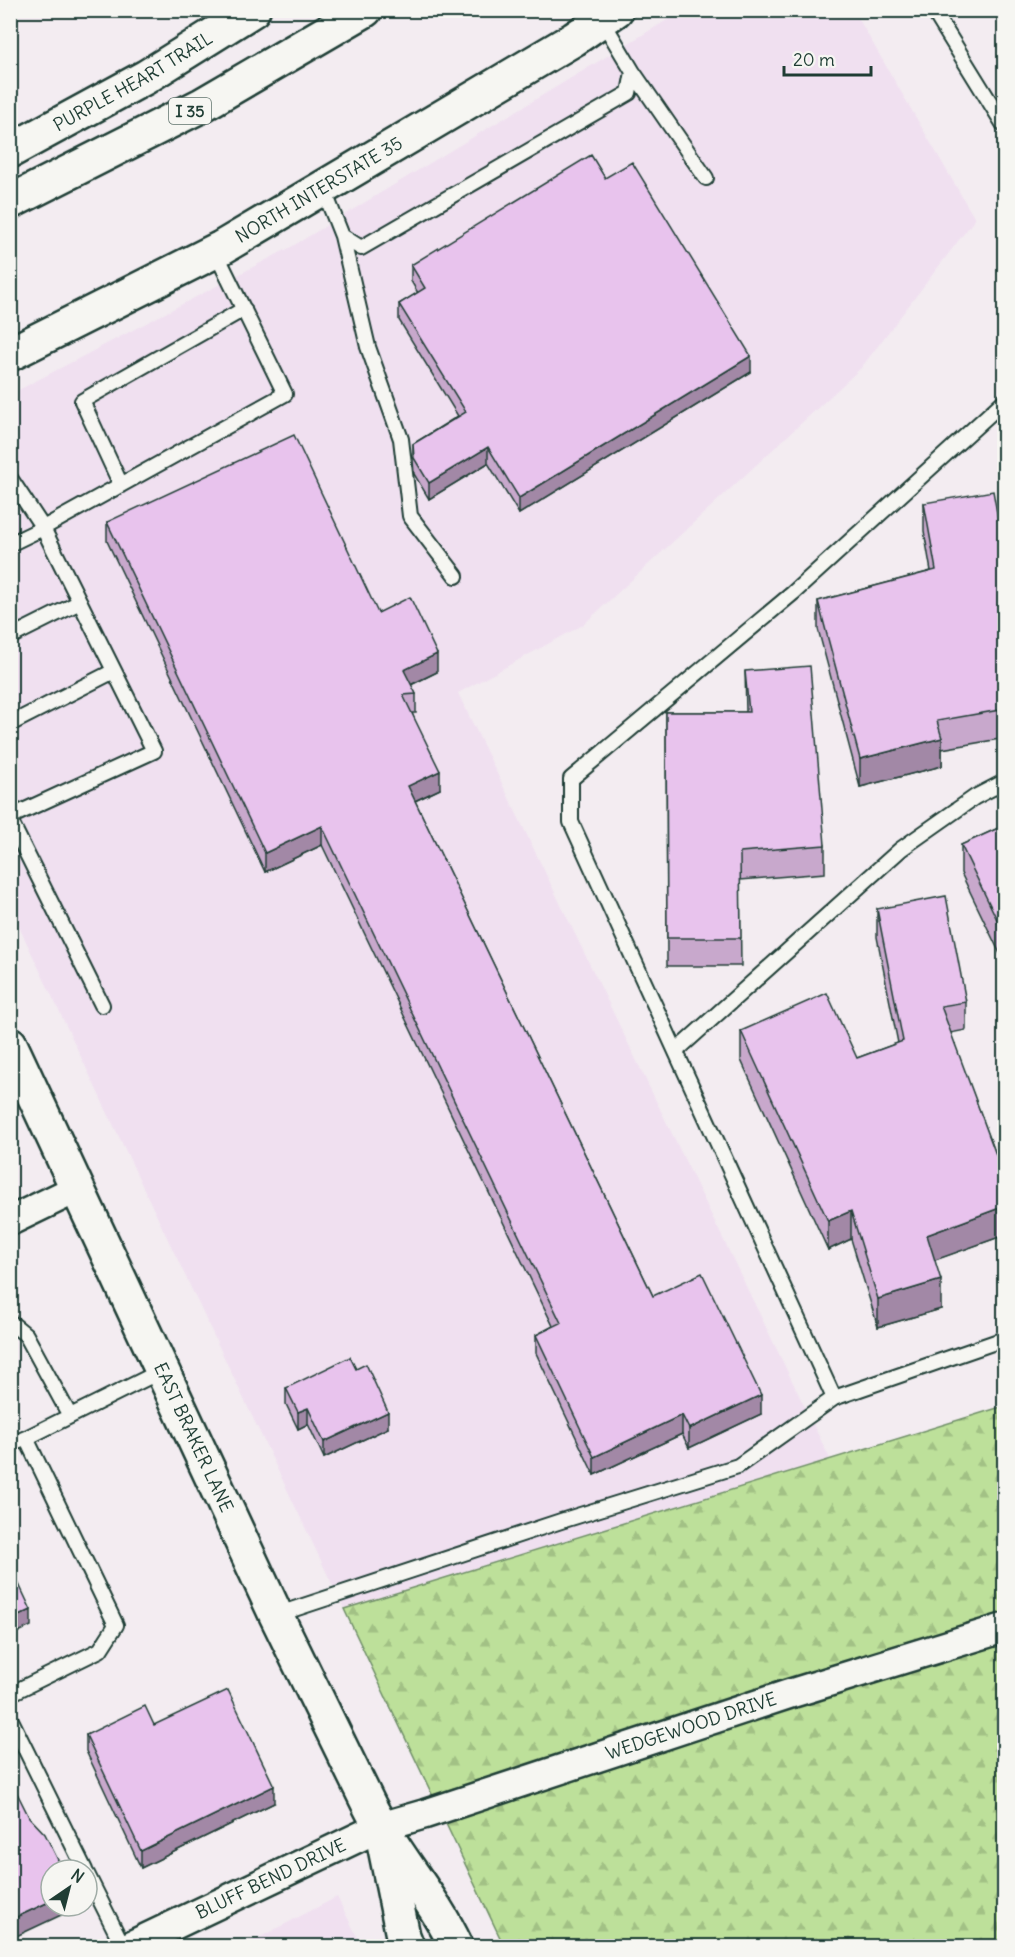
<svg xmlns="http://www.w3.org/2000/svg" width="1015" height="1957" font-family="Delius,sans-serif">
  <style>
    .built { fill: #f0e0f0 }
    .forest { fill: url(#forest-firs); stroke: #6e8e67; stroke-width: 1.5 }
    .lines { fill: none; stroke-linecap: round; stroke-linejoin: round }
    .service-casing { stroke: #1f3d34; stroke-width: 18 }
    .minor-casing { stroke: #1f3d34; stroke-width: 33 }
    .secondary-casing { stroke: #1f3d34; stroke-width: 38 }
    .motorway-casing { stroke: #1f3d34; stroke-width: 38 }
    .service { stroke: #f6f6f2; stroke-width: 14 }
    .minor { stroke: #f6f6f2; stroke-width: 28 }
    .secondary { stroke: #f6f6f2; stroke-width: 33 }
    .motorway { stroke: #f6f6f2; stroke-width: 33 }
    .wall { fill: #c8a8cc; stroke: #1f3d34; stroke-width: 1.5 }
    .shaded-wall { fill: #a288a6; stroke: #1f3d34; stroke-width: 1.5 }
    .building { fill: #e8c3ed; stroke: #1f3d34; stroke-width: 1.5 }
    .labels { text-anchor: middle; stroke-width: 5; stroke-linejoin: round; paint-order: stroke }
    .shield { fill: #f6f6f2; stroke: #60746d; stroke-width: 1.5 }
    .shield-label { font-size: 16px; font-weight: bold; fill: #1f3d34 }
    .street-label { font-size: 18px; fill: #1f3d34; stroke: #f6f6f2 }
  </style>
  <defs>
    <pattern id="forest-firs" width="22" height="20" patternUnits="userSpaceOnUse" patternTransform="scale(1.5)"><rect width="22" height="20" fill="#bde09a"/><path d="M5 1l3.5 6h-7zM16 11l3.5 6h-7z" fill="#a2c185"/></pattern>
  </defs>
  <rect width="100%" height="100%" fill="#f3ecf1"/>
  <filter id="ink" filterUnits="userSpaceOnUse"><feTurbulence type="fractalNoise" baseFrequency=".0167" numOctaves="2"/><feDisplacementMap in="SourceGraphic" scale="12" xChannelSelector="R" yChannelSelector="G"/><feConvolveMatrix kernelMatrix="1 2 1 2 8 2 1 2 1" color-interpolation-filters="sRGB"/></filter>
  <g filter="url(#ink)">
    <path class="built" d="M 682,11 L 854,11 L 975,219 L 861,368 L 583,625 L 458,693 L 830,1459 L 344,1609 L 11,910 L 11,394 L 291,247 Z
      M 337,1897 L 362,1946 L 243,1946 Z"/>
    <path class="forest" d="M 1004,1406 L 1004,1946 L 504,1946 L 344,1609 Z"/>
    <g class="lines">
      <defs>
        <path id="service" d="M 933,10 L 1004,125
          M 633,72 L 706,178
          M 323,188 L 342,236 L 361,248 L 629,93 L 633,72 L 602,20
          M 342,236 L 368,347 L 401,439 L 410,516 L 456,576
          M 10,478 L 43,528 L 10,544
          M 121,485 L 82,401 L 244,309
          M 10,637 L 80,602
          M 10,724 L 114,671
          M 10,817 L 154,751 L 43,528 L 285,394 L 215,251
          M 10,820 L 102,1005
          M 676,1051 L 901,849 L 975,797 L 1004,782
          M 10,1322 L 26,1335 L 70,1416
          M 834,1398 L 571,822 L 571,779 L 793,593 L 1004,401
          M 10,1445 L 26,1438
          M 276,1615 L 561,1521 L 738,1466 L 834,1398 L 1004,1339
          M 10,1694 L 100,1650 L 116,1625 L 26,1438 L 161,1371
          M 10,1718 L 85,1870
          M 87,1874 L 123,1946"/>
        <g id="minor">
          <path d="M 10,1221 L 78,1188"/>
          <path id="s1" d="M 130,1946 L 380,1827 L 425,1814 L 789,1694 L 1004,1628"/>
        </g>
        <g id="secondary">
          <path id="s2" d="M 10,354 L 221,248 L 574,39 L 616,10"/>
          <path id="s3" d="M 10,1044 L 276,1615 L 369,1805 C 394,1855 433,1896 456,1946"/>
          <path d="M 384,1843 L 403,1936 L 407,1946"/>
        </g>
        <g id="motorway">
          <path id="s4" d="M 10,151 L 146,77 L 253,10"/>
          <path d="M 10,202 L 202,105 L 365,10"/>
        </g>
      </defs>
      <use href="#service" class="service-casing"/>
      <use href="#minor" class="minor-casing"/>
      <use href="#secondary" class="secondary-casing"/>
      <use href="#motorway" class="motorway-casing"/>
      <use href="#service" class="service"/>
      <use href="#minor" class="minor"/>
      <use href="#secondary" class="secondary"/>
      <use href="#motorway" class="motorway"/>
    </g>
    <path class="wall" d="M 605,178 L 751,372 L 519,514 L 488,463 L 429,499 L 414,474 L 413,460 L 413,444 L 458,416 L 399,320 L 399,304 L 418,293 L 411,281 L 411,265 Z
      M 924,503 L 1005,557 L 1005,738 L 942,749 L 942,766 L 860,787 L 818,629 L 818,601 L 931,571 L 924,531 Z
      M 107,522 L 378,613 L 437,672 L 411,685 L 416,694 L 416,713 L 412,713 L 440,789 L 415,801 L 653,1296 L 761,1414 L 689,1448 L 682,1434 L 594,1475 L 536,1353 L 536,1335 L 553,1326 L 322,845 L 265,872 L 107,541 Z
      M 745,671 L 825,845 L 825,873 L 740,880 L 741,966 L 667,966 L 666,712 L 746,712 Z
      M 1005,825 L 1005,964 L 961,873 L 961,845 Z
      M 877,909 L 966,1002 L 966,1030 L 950,1033 L 1005,1179 L 1005,1235 L 934,1260 L 941,1309 L 878,1327 L 851,1239 L 828,1250 L 741,1060 L 741,1031 L 857,1058 L 898,1043 L 877,937 Z
      M 356,1369 L 388,1428 L 324,1458 L 308,1424 L 298,1429 L 286,1404 L 286,1388 Z
      M 86,1735 L 274,1803 L 141,1868 L 86,1751 Z"/>
    <path class="shaded-wall" d="M 751,356 L 751,372 L 519,514 L 519,498 Z
      M 488,447 L 488,463 L 429,499 L 429,483 Z
      M 437,654 L 437,672 L 404,688 L 404,670 Z
      M 942,738 L 942,766 L 860,787 L 860,759 Z
      M 440,771 L 440,789 L 408,804 L 408,786 Z
      M 322,826 L 322,845 L 265,872 L 265,853 Z
      M 1005,1206 L 1005,1235 L 927,1263 L 927,1235 Z
      M 851,1211 L 851,1239 L 828,1250 L 828,1221 Z
      M 941,1280 L 941,1309 L 878,1327 L 878,1299 Z
      M 761,1395 L 761,1414 L 689,1448 L 689,1429 Z
      M 308,1408 L 308,1424 L 298,1429 L 298,1412 Z
      M 388,1412 L 388,1428 L 324,1458 L 324,1442 Z
      M 682,1415 L 682,1434 L 594,1475 L 594,1457 Z
      M 31,1610 L 31,1626 L 10,1636 L 10,1620 Z
      M 274,1786 L 274,1803 L 141,1868 L 141,1851 Z
      M 51,1901 L 51,1906 L 74,1906 L 74,1909 L 10,1939 L 10,1920 Z"/>
    <path class="building" d="M 591,155 L 605,178 L 632,162 L 751,356 L 519,498 L 488,447 L 429,483 L 414,458 L 413,444 L 466,412 L 399,304 L 425,288 L 411,265 Z
      M 294,435 L 378,613 L 410,597 L 437,654 L 404,670 L 416,694 L 403,695 L 440,771 L 408,786 L 653,1296 L 702,1273 L 761,1395 L 689,1429 L 682,1415 L 594,1457 L 536,1335 L 561,1323 L 322,826 L 265,853 L 107,522 Z
      M 993,491 L 1005,557 L 1005,709 L 937,721 L 942,738 L 860,759 L 818,601 L 936,570 L 924,503 Z
      M 810,666 L 825,845 L 740,852 L 741,938 L 667,938 L 666,712 L 749,712 L 745,671 Z
      M 1005,825 L 1005,936 L 961,845 Z
      M 946,896 L 966,1002 L 941,1006 L 1005,1179 L 1005,1206 L 927,1235 L 941,1280 L 878,1299 L 851,1211 L 828,1221 L 741,1031 L 827,993 L 857,1058 L 903,1041 L 877,909 Z
      M 350,1357 L 356,1369 L 366,1364 L 388,1412 L 324,1442 L 308,1408 L 298,1412 L 286,1388 Z
      M 10,1565 L 31,1610 L 10,1620 Z
      M 228,1690 L 274,1786 L 141,1851 L 86,1735 L 145,1706 L 154,1725 Z
      M 10,1779 L 29,1817 L 45,1834 L 63,1870 L 51,1870 L 51,1901 L 10,1920 Z"/>
  </g>
  <g class="labels">
    <rect class="shield" x="169" y="98" width="42" height="26" rx="4.5"/>
    <g class="shield-label">
      <text x="190" y="117">I 35</text>
    </g>
    <g class="street-label">
      <text dy="6" stroke="none"><textPath href="#s4" startOffset="141">PURPLE HEART TRAIL</textPath></text>
      <text dy="6" stroke="none"><textPath href="#s2" startOffset="350">NORTH INTERSTATE 35</textPath></text>
      <text dy="6" stroke="none"><textPath href="#s3" startOffset="434">EAST BRAKER LANE</textPath></text>
      <text dy="6" stroke="none"><textPath href="#s1" startOffset="604">WEDGEWOOD DRIVE</textPath></text>
      <text dy="6" stroke="none"><textPath href="#s1" startOffset="156">BLUFF BEND DRIVE</textPath></text>
    </g>
  </g>
  <rect width="1015" height="1957" fill="none" stroke="#f6f6f2" stroke-width="36"/>
  <rect x="18" y="18" width="979" height="1921" fill="none" stroke="#1f3d34" stroke-width="2" filter="url(#ink)"/>
  <g transform="translate(69 1888) rotate(35)"><circle r="28" fill="#f6f6f2" stroke="#a0aca6" stroke-width="1.5"/>
  <path d="M0-4.5L10 22L0 15L-10 22Z" fill="#1f3d34"/>
  <text y="-9" font-size="16" font-weight="bold" text-anchor="middle" fill="#1f3d34">N</text>
  </g>
  <path d="M784 66v9h87v-9" fill="none" stroke="#1f3d34" stroke-width="3"/>
  <text x="793" y="66" font-size="18" fill="#1f3d34" stroke="#f6f6f2" stroke-width="4.5" paint-order="stroke">20 m</text>
</svg>
